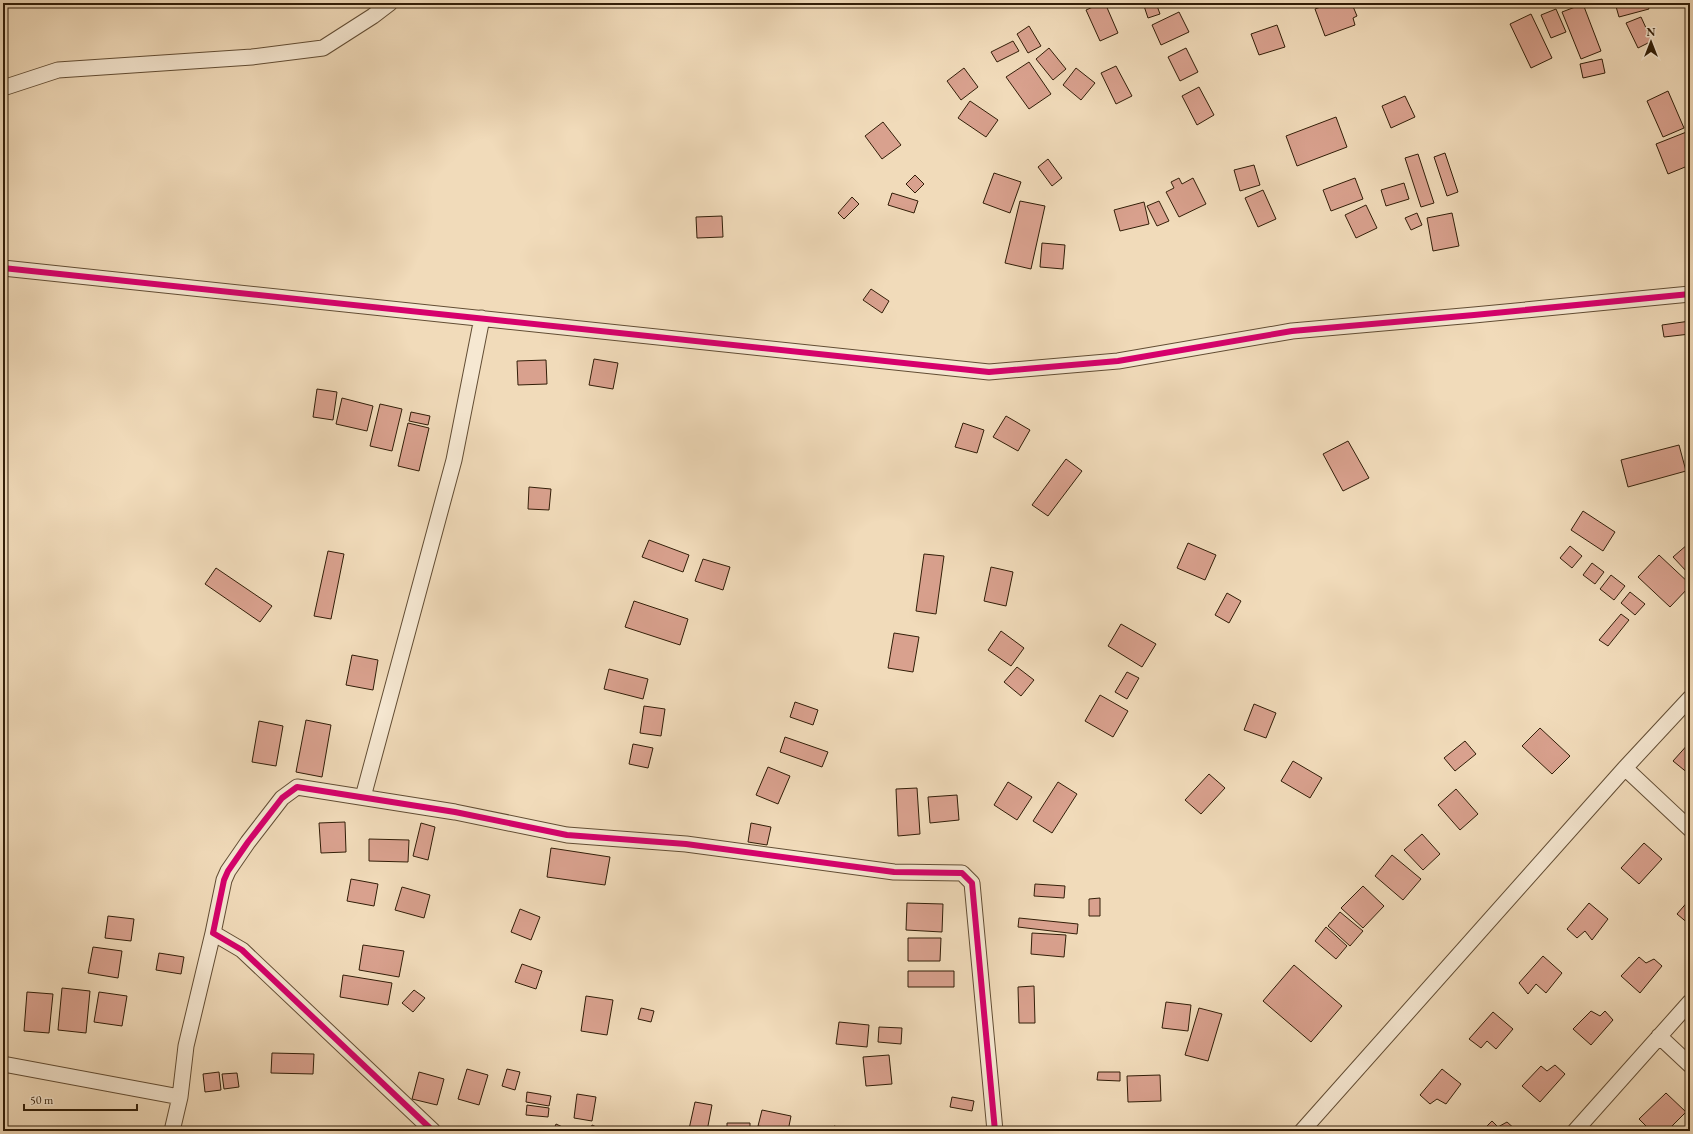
<svg xmlns="http://www.w3.org/2000/svg" width="1693" height="1134" font-family="'EB Garamond',serif">
  <style>
    .building { fill: #d9a18e; stroke: #321e08 }
    .lines { fill: none; stroke-linecap: round; stroke-linejoin: round }
    .minor-casing { stroke: #624d34; stroke-width: 17 }
    .minor { stroke: #f6e8d2; stroke-width: 15 }
    .cycleway-casing { stroke: #f6e8d2; stroke-width: 8 }
    .cycleway { stroke: #d6006c; stroke-width: 6 }
  </style>
  <rect width="100%" height="100%" fill="#f1dbba"/>
  <filter id="stains"><feTurbulence type="fractalNoise" baseFrequency=".005" numOctaves="4"/><feColorMatrix values="0 0 0 0 .2 0 0 0 0 .09 0 0 0 0 .02 0 0 0 .5 -.17"/></filter>
  <radialGradient id="worn" r=".72"><stop offset=".6" stop-color="#630" stop-opacity="0"/><stop offset="1" stop-color="#630" stop-opacity=".3"/></radialGradient>
  <path class="building" d="M 1102,3 L 1105,3 L 1118,33 L 1100,41 L 1086,10 Z
    M 1143,3 L 1156,3 L 1160,14 L 1148,18 Z
    M 1332,3 L 1347,3 L 1348,6 L 1352,4 L 1357,16 L 1353,18 L 1355,25 L 1325,36 L 1315,9 Z
    M 1615,3 L 1647,3 L 1649,9 L 1619,17 Z
    M 1583,4 L 1601,51 L 1581,59 L 1562,12 Z
    M 1556,9 L 1566,32 L 1551,38 L 1541,15 Z
    M 1179,12 L 1189,32 L 1161,45 L 1152,25 Z
    M 1531,14 L 1552,58 L 1531,68 L 1510,24 Z
    M 1641,17 L 1652,41 L 1638,48 L 1626,23 Z
    M 1277,25 L 1285,47 L 1259,55 L 1251,34 Z
    M 1029,26 L 1041,46 L 1028,53 L 1017,34 Z
    M 1013,41 L 1019,51 L 997,62 L 991,52 Z
    M 1049,48 L 1066,69 L 1053,80 L 1036,59 Z
    M 1186,48 L 1198,72 L 1180,81 L 1168,57 Z
    M 1602,59 L 1605,73 L 1583,78 L 1580,64 Z
    M 1029,62 L 1051,94 L 1029,109 L 1006,77 Z
    M 1116,66 L 1132,96 L 1116,104 L 1101,73 Z
    M 964,68 L 978,87 L 961,100 L 947,81 Z
    M 1076,68 L 1095,83 L 1081,100 L 1063,85 Z
    M 1199,87 L 1214,115 L 1197,125 L 1182,96 Z
    M 1668,91 L 1684,128 L 1663,137 L 1647,101 Z
    M 1405,96 L 1415,117 L 1391,128 L 1382,106 Z
    M 970,101 L 998,120 L 986,137 L 958,118 Z
    M 1336,117 L 1347,147 L 1297,166 L 1286,136 Z
    M 883,122 L 901,145 L 882,159 L 865,136 Z
    M 1689,131 L 1690,134 L 1690,165 L 1668,174 L 1656,144 Z
    M 1445,153 L 1458,192 L 1447,196 L 1434,157 Z
    M 1418,154 L 1434,203 L 1421,207 L 1405,158 Z
    M 1048,159 L 1062,178 L 1052,186 L 1038,167 Z
    M 1254,165 L 1260,185 L 1240,191 L 1234,170 Z
    M 994,173 L 1021,182 L 1010,213 L 983,203 Z
    M 915,175 L 924,184 L 915,193 L 906,184 Z
    M 1179,178 L 1182,184 L 1193,178 L 1206,204 L 1179,217 L 1166,192 L 1174,188 L 1171,182 Z
    M 1355,178 L 1363,199 L 1331,211 L 1323,190 Z
    M 1404,183 L 1409,199 L 1386,206 L 1381,190 Z
    M 1263,190 L 1276,219 L 1258,227 L 1245,198 Z
    M 892,193 L 918,201 L 914,213 L 888,205 Z
    M 852,197 L 859,204 L 844,219 L 838,213 Z
    M 1020,201 L 1045,206 L 1031,269 L 1005,263 Z
    M 1159,201 L 1169,221 L 1157,226 L 1147,206 Z
    M 1144,202 L 1149,224 L 1120,231 L 1114,210 Z
    M 1366,205 L 1377,228 L 1356,238 L 1345,215 Z
    M 1417,213 L 1422,225 L 1411,230 L 1405,218 Z
    M 1452,213 L 1459,246 L 1433,251 L 1427,218 Z
    M 722,216 L 723,237 L 697,238 L 696,217 Z
    M 1042,243 L 1065,245 L 1063,269 L 1040,267 Z
    M 871,289 L 889,301 L 882,313 L 863,300 Z
    M 1690,321 L 1690,334 L 1664,337 L 1662,325 Z
    M 594,359 L 618,363 L 613,389 L 589,385 Z
    M 546,360 L 547,384 L 518,385 L 517,361 Z
    M 317,389 L 337,392 L 333,420 L 313,417 Z
    M 342,398 L 373,406 L 367,431 L 336,424 Z
    M 380,404 L 402,409 L 392,451 L 370,446 Z
    M 411,412 L 430,416 L 428,425 L 409,421 Z
    M 1006,416 L 1030,430 L 1018,451 L 993,437 Z
    M 408,423 L 429,428 L 419,471 L 398,466 Z
    M 963,423 L 984,430 L 977,453 L 955,447 Z
    M 1348,441 L 1369,478 L 1343,491 L 1323,454 Z
    M 1679,445 L 1686,471 L 1628,487 L 1621,460 Z
    M 1066,459 L 1082,471 L 1048,516 L 1032,505 Z
    M 529,487 L 551,489 L 549,510 L 528,509 Z
    M 1583,511 L 1615,532 L 1603,551 L 1571,530 Z
    M 649,540 L 689,555 L 683,572 L 642,557 Z
    M 1188,543 L 1216,555 L 1205,580 L 1177,568 Z
    M 1688,544 L 1690,546 L 1690,569 L 1687,572 L 1673,557 Z
    M 1570,546 L 1582,556 L 1572,568 L 1560,558 Z
    M 328,551 L 344,554 L 331,619 L 314,616 Z
    M 924,554 L 944,556 L 936,614 L 916,611 Z
    M 1659,555 L 1690,584 L 1690,586 L 1670,607 L 1638,577 Z
    M 703,559 L 730,567 L 723,590 L 695,581 Z
    M 1592,563 L 1604,572 L 1595,584 L 1583,575 Z
    M 991,567 L 1013,572 L 1006,606 L 984,601 Z
    M 216,568 L 272,606 L 260,622 L 205,584 Z
    M 1611,575 L 1625,586 L 1614,600 L 1600,589 Z
    M 1630,592 L 1645,604 L 1635,615 L 1621,603 Z
    M 1227,593 L 1241,601 L 1229,623 L 1215,615 Z
    M 634,601 L 688,619 L 680,645 L 625,627 Z
    M 1621,614 L 1629,620 L 1608,646 L 1599,640 Z
    M 1121,624 L 1156,644 L 1142,667 L 1108,646 Z
    M 1001,631 L 1024,648 L 1011,666 L 988,650 Z
    M 894,633 L 919,637 L 913,672 L 888,668 Z
    M 352,655 L 378,660 L 373,690 L 346,685 Z
    M 1017,667 L 1034,680 L 1021,696 L 1004,682 Z
    M 609,669 L 648,679 L 643,699 L 604,689 Z
    M 1127,672 L 1139,678 L 1127,699 L 1115,692 Z
    M 1100,695 L 1128,711 L 1113,737 L 1085,721 Z
    M 795,702 L 818,710 L 813,725 L 790,717 Z
    M 1254,704 L 1276,713 L 1266,738 L 1244,730 Z
    M 644,706 L 665,709 L 661,736 L 640,733 Z
    M 306,720 L 331,725 L 322,777 L 296,772 Z
    M 259,721 L 283,726 L 276,766 L 252,762 Z
    M 1540,728 L 1570,756 L 1552,774 L 1522,746 Z
    M 785,737 L 828,752 L 822,767 L 780,752 Z
    M 1465,741 L 1476,754 L 1455,771 L 1444,758 Z
    M 1690,742 L 1690,773 L 1689,774 L 1673,761 Z
    M 633,744 L 653,748 L 648,768 L 629,764 Z
    M 1293,761 L 1322,778 L 1310,798 L 1281,781 Z
    M 768,767 L 790,776 L 778,804 L 756,795 Z
    M 1209,774 L 1225,788 L 1201,814 L 1185,800 Z
    M 1008,782 L 1032,797 L 1017,820 L 994,805 Z
    M 1058,782 L 1077,794 L 1052,833 L 1033,821 Z
    M 917,788 L 920,834 L 898,836 L 896,789 Z
    M 1456,789 L 1478,814 L 1460,830 L 1438,805 Z
    M 957,795 L 959,820 L 930,823 L 928,797 Z
    M 345,822 L 346,852 L 321,853 L 319,823 Z
    M 421,823 L 435,827 L 428,860 L 413,856 Z
    M 751,823 L 771,827 L 767,845 L 748,842 Z
    M 1422,834 L 1440,854 L 1423,870 L 1404,850 Z
    M 369,839 L 409,840 L 408,862 L 369,861 Z
    M 1644,843 L 1662,859 L 1639,884 L 1621,868 Z
    M 551,848 L 610,857 L 605,885 L 547,877 Z
    M 1392,855 L 1421,879 L 1403,900 L 1375,876 Z
    M 351,879 L 378,884 L 374,906 L 347,901 Z
    M 1035,884 L 1065,886 L 1064,898 L 1034,896 Z
    M 1363,886 L 1384,906 L 1363,928 L 1341,908 Z
    M 402,887 L 430,895 L 424,918 L 395,910 Z
    M 1100,898 L 1100,916 L 1089,916 L 1089,899 Z
    M 1690,899 L 1690,925 L 1677,914 Z
    M 907,903 L 943,904 L 942,932 L 906,930 Z
    M 1589,903 L 1608,919 L 1592,940 L 1585,931 L 1577,938 L 1567,929 Z
    M 520,909 L 540,917 L 531,940 L 511,932 Z
    M 1340,912 L 1363,931 L 1350,946 L 1328,926 Z
    M 108,916 L 134,919 L 131,941 L 105,938 Z
    M 1019,918 L 1078,924 L 1077,934 L 1018,927 Z
    M 1326,927 L 1347,946 L 1336,959 L 1315,941 Z
    M 1032,933 L 1066,935 L 1064,957 L 1031,954 Z
    M 908,938 L 941,938 L 940,961 L 908,961 Z
    M 363,945 L 404,951 L 399,977 L 359,970 Z
    M 93,947 L 122,951 L 118,978 L 88,973 Z
    M 159,953 L 184,957 L 181,974 L 156,970 Z
    M 1543,956 L 1562,973 L 1546,993 L 1536,984 L 1528,994 L 1519,983 Z
    M 1639,957 L 1646,963 L 1654,959 L 1662,966 L 1640,993 L 1621,976 Z
    M 522,964 L 542,971 L 536,989 L 515,982 Z
    M 1294,965 L 1342,1006 L 1311,1042 L 1263,1001 Z
    M 908,971 L 954,971 L 954,987 L 908,987 Z
    M 343,975 L 392,983 L 388,1005 L 340,997 Z
    M 1034,986 L 1035,1023 L 1019,1023 L 1018,987 Z
    M 62,988 L 90,991 L 86,1033 L 58,1030 Z
    M 414,990 L 425,998 L 413,1012 L 402,1003 Z
    M 27,992 L 53,994 L 49,1033 L 24,1031 Z
    M 99,992 L 127,996 L 122,1026 L 94,1022 Z
    M 586,996 L 613,1000 L 607,1035 L 581,1031 Z
    M 1166,1002 L 1191,1005 L 1188,1031 L 1162,1028 Z
    M 641,1008 L 654,1011 L 651,1022 L 638,1019 Z
    M 1199,1008 L 1222,1014 L 1208,1061 L 1185,1055 Z
    M 1591,1011 L 1600,1016 L 1605,1011 L 1613,1020 L 1591,1045 L 1573,1029 Z
    M 1493,1012 L 1513,1029 L 1496,1049 L 1487,1041 L 1481,1048 L 1469,1039 Z
    M 839,1022 L 869,1025 L 867,1047 L 836,1044 Z
    M 879,1027 L 902,1028 L 901,1044 L 878,1042 Z
    M 272,1053 L 314,1054 L 313,1074 L 271,1073 Z
    M 889,1055 L 892,1084 L 866,1086 L 863,1057 Z
    M 1555,1065 L 1565,1074 L 1540,1102 L 1522,1086 L 1541,1066 L 1547,1071 Z
    M 467,1069 L 488,1075 L 479,1105 L 458,1099 Z
    M 507,1069 L 520,1072 L 515,1090 L 502,1086 Z
    M 1442,1069 L 1461,1084 L 1446,1104 L 1437,1099 L 1430,1104 L 1420,1095 Z
    M 219,1072 L 221,1090 L 205,1092 L 203,1074 Z
    M 419,1072 L 444,1079 L 437,1105 L 412,1099 Z
    M 1098,1072 L 1120,1072 L 1120,1081 L 1097,1080 Z
    M 237,1073 L 239,1087 L 224,1089 L 222,1074 Z
    M 1160,1075 L 1161,1101 L 1128,1102 L 1127,1076 Z
    M 527,1092 L 551,1096 L 549,1106 L 526,1102 Z
    M 1666,1093 L 1686,1112 L 1667,1131 L 1662,1131 L 1658,1128 L 1655,1131 L 1651,1131 L 1639,1119 Z
    M 577,1094 L 596,1097 L 592,1121 L 574,1118 Z
    M 952,1097 L 974,1101 L 972,1111 L 950,1107 Z
    M 695,1102 L 712,1105 L 707,1131 L 689,1129 Z
    M 527,1105 L 549,1108 L 548,1117 L 526,1115 Z
    M 762,1110 L 791,1116 L 788,1131 L 758,1126 Z
    M 1492,1121 L 1498,1127 L 1507,1122 L 1516,1130 L 1482,1131 Z
    M 727,1123 L 750,1123 L 750,1131 L 727,1131 Z
    M 556,1124 L 571,1131 L 553,1131 Z
    M 592,1125 L 605,1131 L 590,1131 Z
    M 834,1126 L 853,1131 L 832,1131 Z"/>
  <g class="lines">
    <defs>
      <path id="minor" d="M 3,88 L 58,70 L 252,57 L 323,48 L 373,16 L 390,3
        M 3,268 L 989,372 L 1118,361 L 1292,331 L 1474,315 L 1690,294
        M 1625,768 L 1690,829
        M 363,797 L 454,460 L 482,318
        M 1659,1036 L 1690,1065
        M 3,1064 L 180,1097
        M 172,1131 L 180,1097 L 186,1046 L 213,933
        M 433,1131 L 242,950 L 213,933 L 224,880 L 228,871 L 248,842 L 282,798 L 297,787 L 455,812 L 567,835 L 686,844 L 894,872 L 962,873 L 972,883 L 995,1131
        M 1302,1131 L 1625,768 L 1690,698
        M 1575,1131 L 1690,1002"/>
    </defs>
    <use href="#minor" class="minor-casing"/>
    <use href="#minor" class="minor"/>
    <defs>
      <path id="cycleway" d="M 3,268 L 989,372 L 1118,361 L 1292,331 L 1474,315 L 1690,294
        M 433,1131 L 242,950 L 213,933 L 224,880 L 228,871 L 248,842 L 282,798 L 297,787 L 455,812 L 567,835 L 686,844 L 894,872 L 962,873 L 972,883 L 995,1131"/>
    </defs>
    <use href="#cycleway" class="cycleway-casing"/>
    <use href="#cycleway" class="cycleway"/>
  </g>
  <rect width="1693" height="1134" fill="none" stroke="#f1dbba" stroke-width="16"/>
  <rect x="4" y="4" width="1685" height="1126" fill="none" stroke="#321e08" stroke-width="2"/>
  <rect x="8" y="8" width="1677" height="1118" fill="none" stroke="#321e08"/>
  <g transform="translate(1651 42)" stroke="#f6e8d2" stroke-width="3" paint-order="stroke">
  <path d="M0-3L7 15L0 10L-7 15Z" fill="#321e08"/>
  <text y="-6" font-size="11" font-weight="bold" text-anchor="middle" fill="#321e08">N</text>
  </g>
  <path d="M24 1104v6h113v-6" fill="none" stroke="#321e08" stroke-width="2"/>
  <text x="30" y="1104" font-size="12" fill="#321e08" stroke="#f6e8d2" stroke-width="3" paint-order="stroke">50 m</text>
  <rect width="100%" height="100%" filter="url(#stains)"/>
  <rect width="100%" height="100%" fill="url(#worn)"/>
</svg>
